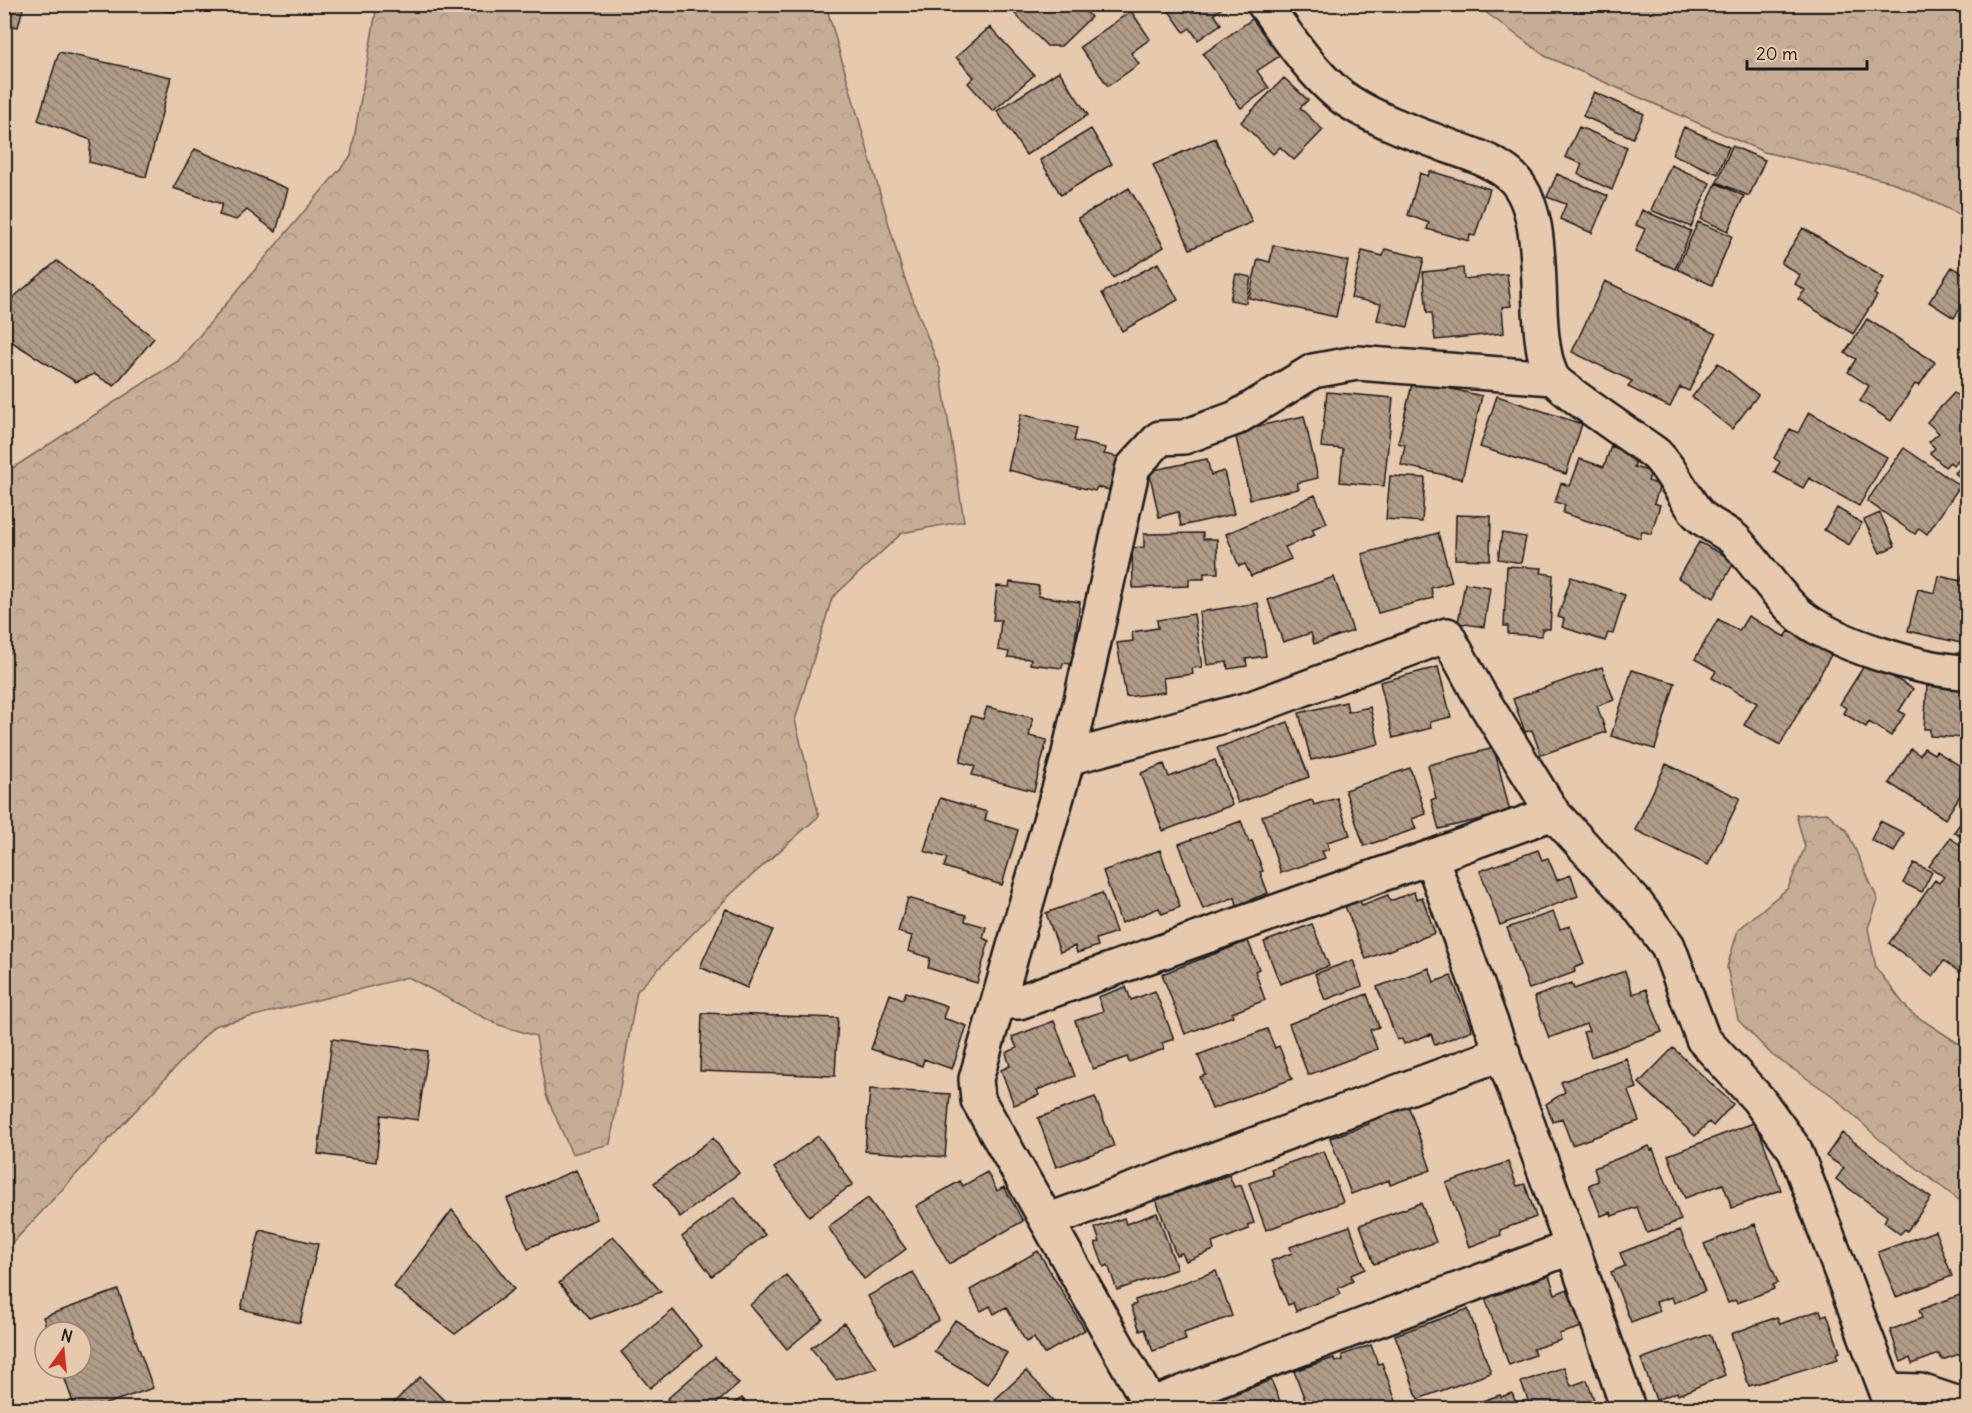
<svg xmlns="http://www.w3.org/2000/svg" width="1972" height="1413" font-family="Delius,sans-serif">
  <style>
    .forest { fill: url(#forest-crowns); stroke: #716559; stroke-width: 1.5 }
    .building { fill: url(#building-back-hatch); stroke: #1c1c1c; stroke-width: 1.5 }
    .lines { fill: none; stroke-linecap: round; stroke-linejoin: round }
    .minor-casing { stroke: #1c1c1c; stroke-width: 38 }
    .minor { stroke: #e7caae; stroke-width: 33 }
  </style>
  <defs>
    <pattern id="forest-crowns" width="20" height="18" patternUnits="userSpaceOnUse" patternTransform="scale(1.5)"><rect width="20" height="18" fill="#c6ae96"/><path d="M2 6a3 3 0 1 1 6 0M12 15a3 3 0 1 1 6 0" fill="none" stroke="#aa9581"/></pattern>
    <pattern id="building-back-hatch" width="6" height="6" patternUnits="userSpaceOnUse" patternTransform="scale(1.5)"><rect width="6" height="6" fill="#b19c88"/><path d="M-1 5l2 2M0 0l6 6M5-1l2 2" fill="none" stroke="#8f7e6e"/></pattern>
  </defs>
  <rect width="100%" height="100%" fill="#e7caae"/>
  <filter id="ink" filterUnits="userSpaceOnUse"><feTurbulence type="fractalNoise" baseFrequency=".0167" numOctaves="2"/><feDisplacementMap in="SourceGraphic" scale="12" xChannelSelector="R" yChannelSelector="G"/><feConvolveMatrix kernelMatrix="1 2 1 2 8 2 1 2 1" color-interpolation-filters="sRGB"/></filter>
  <g filter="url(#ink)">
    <path class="forest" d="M 377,5 L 826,5 L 904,277 L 940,369 L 964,521 L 902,533 L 832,598 L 795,720 L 819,816 L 731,894 L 637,991 L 610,1144 L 572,1154 L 546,1095 L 536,1036 L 496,1024 L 408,977 L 214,1026 L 5,1251 L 5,473 L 178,361 L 351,156 Z
      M 1476,5 L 1967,5 L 1967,218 L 1892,182 L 1764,152 L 1545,56 Z
      M 1827,813 L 1847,831 L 1878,900 L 1868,928 L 1876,968 L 1910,1012 L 1967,1049 L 1967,1206 L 1880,1140 L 1833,1096 L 1772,1055 L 1738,1020 L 1727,967 L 1738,930 L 1788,888 L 1805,847 L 1796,815 Z"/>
    <path class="building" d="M 4,4 L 24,4 L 18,27 L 4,25 Z
      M 123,4 L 176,4 L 177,12 Z
      M 1014,4 L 1079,4 L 1091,17 L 1061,46 L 1047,46 L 1015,14 Z
      M 1164,4 L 1228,4 L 1214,14 L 1221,24 L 1198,40 L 1190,28 L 1184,32 Z
      M 1131,11 L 1150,39 L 1131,53 L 1139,64 L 1108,86 L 1080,47 Z
      M 1255,17 L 1281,55 L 1257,71 L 1269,88 L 1241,108 L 1203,54 Z
      M 990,27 L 1034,75 L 993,111 L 968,83 L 974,77 L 956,57 Z
      M 59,52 L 171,77 L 146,177 L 89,162 L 91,140 L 38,120 Z
      M 1059,71 L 1088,115 L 1026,155 L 997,111 Z
      M 1284,78 L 1308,100 L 1300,108 L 1323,130 L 1294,160 L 1280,147 L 1273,154 L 1241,122 Z
      M 1594,92 L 1644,114 L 1633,138 L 1583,116 Z
      M 1579,127 L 1627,147 L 1612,190 L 1578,174 L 1582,164 L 1565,157 Z
      M 1684,127 L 1729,147 L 1718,174 L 1672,154 Z
      M 1091,129 L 1112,164 L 1061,195 L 1040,160 Z
      M 1215,138 L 1252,222 L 1190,249 L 1153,165 Z
      M 1732,146 L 1765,160 L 1749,196 L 1717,182 Z
      M 195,149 L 288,189 L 276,232 L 247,210 L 236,220 L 219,215 L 222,204 L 173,188 Z
      M 1671,165 L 1710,183 L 1691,227 L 1651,210 Z
      M 1430,171 L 1490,189 L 1475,236 L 1470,235 L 1469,241 L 1427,229 L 1429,223 L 1408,215 L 1420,173 L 1428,176 Z
      M 1557,174 L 1608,196 L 1592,233 L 1560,219 L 1566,204 L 1547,197 Z
      M 1716,183 L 1744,196 L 1728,231 L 1701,219 Z
      M 1129,188 L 1164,247 L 1113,278 L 1078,218 Z
      M 1642,210 L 1691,231 L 1675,269 L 1635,252 L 1645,229 L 1636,225 Z
      M 1698,222 L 1732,236 L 1712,285 L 1677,269 Z
      M 1803,228 L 1884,278 L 1874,294 L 1877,296 L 1853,334 L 1798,299 L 1805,290 L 1795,284 L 1800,275 L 1781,263 Z
      M 1273,245 L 1348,261 L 1336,317 L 1249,298 L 1258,259 L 1270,262 Z
      M 1385,249 L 1424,258 L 1408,327 L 1377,320 L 1381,304 L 1351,298 L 1362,251 L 1383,256 Z
      M 57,261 L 154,338 L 114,386 L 94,374 L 76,382 L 4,337 L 4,305 Z
      M 1158,263 L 1178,300 L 1122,331 L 1102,293 Z
      M 1952,267 L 1968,276 L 1968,297 L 1954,318 L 1929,302 Z
      M 1463,268 L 1464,279 L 1507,274 L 1511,306 L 1502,307 L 1504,333 L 1435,340 L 1432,313 L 1427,313 L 1423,272 Z
      M 1236,274 L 1251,277 L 1246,303 L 1230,300 Z
      M 1605,281 L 1716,334 L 1689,391 L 1680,387 L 1670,407 L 1628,387 L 1632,381 L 1572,352 Z
      M 1867,319 L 1935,362 L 1919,386 L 1915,384 L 1891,421 L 1860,401 L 1869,386 L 1848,372 L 1856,359 L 1845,353 Z
      M 1718,363 L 1758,395 L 1732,429 L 1692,397 Z
      M 1413,380 L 1482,396 L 1462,479 L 1401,465 L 1405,445 L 1398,443 Z
      M 1327,392 L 1393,398 L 1384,486 L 1340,482 L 1343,449 L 1321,447 Z
      M 1954,393 L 1968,405 L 1968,450 L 1953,465 L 1950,462 L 1945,467 L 1930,453 L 1935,448 L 1929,442 L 1939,433 L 1927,422 Z
      M 1497,396 L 1582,424 L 1566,474 L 1480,447 Z
      M 1809,412 L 1887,457 L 1859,506 L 1809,478 L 1803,488 L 1774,472 L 1780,462 L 1774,458 L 1790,429 L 1798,433 Z
      M 1021,414 L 1077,428 L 1074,441 L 1106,448 L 1104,454 L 1119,457 L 1110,490 L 1097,487 L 1095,491 L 1008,470 Z
      M 1304,416 L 1318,478 L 1297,483 L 1299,489 L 1250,499 L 1236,437 L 1246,434 L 1245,429 Z
      M 1611,446 L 1637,456 L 1634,467 L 1651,472 L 1648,481 L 1660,485 L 1654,503 L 1660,505 L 1651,534 L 1642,531 L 1640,538 L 1563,513 L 1565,505 L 1555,502 L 1561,483 L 1570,486 L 1580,459 L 1604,467 Z
      M 1904,448 L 1960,486 L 1927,534 L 1919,528 L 1915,534 L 1867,501 Z
      M 1968,453 L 1968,484 L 1955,473 L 1961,467 L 1958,463 Z
      M 1207,459 L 1211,475 L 1224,471 L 1234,514 L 1181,526 L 1178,512 L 1159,517 L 1149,471 Z
      M 1390,476 L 1425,478 L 1422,522 L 1386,519 Z
      M 1315,495 L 1327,523 L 1312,529 L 1315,535 L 1285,547 L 1291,559 L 1251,576 L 1245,564 L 1239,566 L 1226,534 Z
      M 1837,508 L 1862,523 L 1849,545 L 1824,530 Z
      M 1880,513 L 1895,546 L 1880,553 L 1864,520 Z
      M 1456,515 L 1491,516 L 1490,560 L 1455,559 Z
      M 1203,533 L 1203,539 L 1217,539 L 1218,573 L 1204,573 L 1204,579 L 1189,579 L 1189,586 L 1133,588 L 1132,548 L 1144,547 L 1144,534 Z
      M 1438,533 L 1452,582 L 1431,588 L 1433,598 L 1378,613 L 1362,554 Z
      M 1502,533 L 1526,537 L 1521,563 L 1498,559 Z
      M 1699,542 L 1735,561 L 1714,598 L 1678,578 Z
      M 1967,558 L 1968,635 L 1963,634 L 1961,643 L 1908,631 L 1918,589 L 1935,593 L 1939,576 L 1961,581 Z
      M 1507,566 L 1542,568 L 1541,573 L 1553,575 L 1550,629 L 1542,629 L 1542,636 L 1508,634 L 1508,626 L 1504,626 Z
      M 1334,577 L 1353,631 L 1314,644 L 1311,633 L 1283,642 L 1268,600 Z
      M 1571,577 L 1625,595 L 1613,634 L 1608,633 L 1605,641 L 1562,627 L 1564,619 L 1558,617 Z
      M 1010,582 L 1039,586 L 1038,596 L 1080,602 L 1072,664 L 1063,663 L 1062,668 L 1030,664 L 1031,659 L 1008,657 L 1009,652 L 998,650 L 1001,620 L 993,620 L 997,586 L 1009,587 Z
      M 1465,583 L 1490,587 L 1484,627 L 1458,623 Z
      M 1258,603 L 1266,656 L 1246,659 L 1247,666 L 1228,669 L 1227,662 L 1207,665 L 1199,612 Z
      M 1194,614 L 1202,667 L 1192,668 L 1193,674 L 1163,678 L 1165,692 L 1126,697 L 1117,643 L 1133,641 L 1132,632 L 1158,628 L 1157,620 Z
      M 1748,616 L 1785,637 L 1789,631 L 1831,655 L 1780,745 L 1744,725 L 1757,703 L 1712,678 L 1716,671 L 1695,659 L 1718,619 L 1739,631 Z
      M 1867,661 L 1913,689 L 1899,711 L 1905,714 L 1891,736 L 1869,722 L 1866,727 L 1843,713 L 1846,708 L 1840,704 Z
      M 1438,667 L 1451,717 L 1430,722 L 1431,728 L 1393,738 L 1380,682 Z
      M 1602,667 L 1614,700 L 1597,706 L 1606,732 L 1541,755 L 1532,730 L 1525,732 L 1513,699 Z
      M 1632,670 L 1675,683 L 1655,749 L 1611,736 Z
      M 1927,686 L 1968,688 L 1968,738 L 1930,736 L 1930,729 L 1924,729 Z
      M 1346,702 L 1348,712 L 1370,707 L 1379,744 L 1311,760 L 1299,713 Z
      M 987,707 L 1033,718 L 1029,736 L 1047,740 L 1034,791 L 972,775 L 975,766 L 960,762 L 971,716 L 983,719 Z
      M 1288,722 L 1309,777 L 1238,803 L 1217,748 Z
      M 1494,748 L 1510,812 L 1439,829 L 1431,800 L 1436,798 L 1428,765 Z
      M 1924,748 L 1934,754 L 1936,751 L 1965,769 L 1959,779 L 1967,785 L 1945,819 L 1889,783 L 1911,749 L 1920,755 Z
      M 1215,760 L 1232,805 L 1163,831 L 1141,773 L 1164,764 L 1169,777 Z
      M 1666,764 L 1740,798 L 1708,865 L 1635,830 Z
      M 1410,768 L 1426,814 L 1412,819 L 1416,829 L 1364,846 L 1345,790 Z
      M 940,798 L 987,812 L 985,820 L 1018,830 L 1002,885 L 944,867 L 947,858 L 924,851 Z
      M 1337,798 L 1350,835 L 1327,842 L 1329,850 L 1322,851 L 1325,858 L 1281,873 L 1262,816 L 1312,800 L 1314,805 Z
      M 1241,821 L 1249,842 L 1252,841 L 1263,871 L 1260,872 L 1268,893 L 1237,905 L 1235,897 L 1203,909 L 1179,844 Z
      M 1880,821 L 1904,833 L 1894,852 L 1871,840 Z
      M 1962,821 L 1968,825 L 1968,842 L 1954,832 Z
      M 1950,838 L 1968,850 L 1968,964 L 1961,973 L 1944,961 L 1933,976 L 1889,943 L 1935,880 L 1939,883 L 1944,877 L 1929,866 Z
      M 1160,850 L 1180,907 L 1162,914 L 1159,908 L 1121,923 L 1103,871 Z
      M 1538,850 L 1542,860 L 1548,858 L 1557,880 L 1571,875 L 1578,896 L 1500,925 L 1480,871 Z
      M 1914,863 L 1932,872 L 1922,892 L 1903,883 Z
      M 1414,892 L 1416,899 L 1422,897 L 1435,933 L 1366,959 L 1345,906 L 1360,901 L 1362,905 L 1388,895 L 1390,901 Z
      M 1102,893 L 1116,932 L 1096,939 L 1098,946 L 1077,953 L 1075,946 L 1060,952 L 1046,913 Z
      M 908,898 L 966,915 L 965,921 L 986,927 L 983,938 L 989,941 L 977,983 L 928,968 L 930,958 L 908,951 L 912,936 L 898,932 Z
      M 726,909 L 773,930 L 747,988 L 700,967 Z
      M 1553,912 L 1560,929 L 1570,926 L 1584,964 L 1574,968 L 1575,972 L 1529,989 L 1507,928 Z
      M 1312,924 L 1329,966 L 1280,984 L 1264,942 Z
      M 1248,941 L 1259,969 L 1255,971 L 1265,1000 L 1232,1013 L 1233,1016 L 1185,1034 L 1162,974 Z
      M 1353,960 L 1362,986 L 1325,1000 L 1315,974 Z
      M 1429,968 L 1434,982 L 1451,976 L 1472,1030 L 1435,1045 L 1431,1034 L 1404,1044 L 1402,1039 L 1397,1040 L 1377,987 Z
      M 1625,971 L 1633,994 L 1646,989 L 1662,1032 L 1591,1057 L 1583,1032 L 1589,1031 L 1586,1024 L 1549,1038 L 1534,997 L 1572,983 L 1574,989 Z
      M 1126,987 L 1131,1000 L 1155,991 L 1174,1039 L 1162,1043 L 1164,1049 L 1129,1062 L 1127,1057 L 1093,1069 L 1075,1021 L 1103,1011 L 1098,997 Z
      M 906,992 L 947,1006 L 943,1018 L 967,1026 L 952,1069 L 924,1059 L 922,1066 L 871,1049 L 890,994 L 903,999 Z
      M 1367,994 L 1379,1027 L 1370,1030 L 1377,1049 L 1308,1075 L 1289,1024 Z
      M 702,1013 L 838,1018 L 835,1076 L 700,1071 Z
      M 1054,1021 L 1075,1076 L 1037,1090 L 1039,1095 L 1014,1105 L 1001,1070 L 1010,1066 L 1006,1053 L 1017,1048 L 1012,1037 Z
      M 1267,1029 L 1275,1048 L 1279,1046 L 1292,1079 L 1212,1109 L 1200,1077 L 1206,1075 L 1198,1055 Z
      M 332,1039 L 428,1051 L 418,1120 L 381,1115 L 376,1162 L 318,1154 Z
      M 1673,1048 L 1733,1104 L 1713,1126 L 1709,1122 L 1695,1136 L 1639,1083 Z
      M 1626,1058 L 1637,1088 L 1628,1091 L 1639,1121 L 1572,1145 L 1562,1118 L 1553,1122 L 1546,1104 L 1565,1092 L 1561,1082 Z
      M 870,1089 L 950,1094 L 945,1157 L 865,1151 Z
      M 1095,1097 L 1114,1146 L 1056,1167 L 1038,1118 Z
      M 1408,1105 L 1431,1170 L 1390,1185 L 1389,1180 L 1351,1194 L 1330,1138 L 1369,1124 L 1367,1120 Z
      M 1756,1122 L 1781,1190 L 1732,1208 L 1723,1184 L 1685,1198 L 1668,1155 Z
      M 1842,1133 L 1931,1198 L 1907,1231 L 1905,1229 L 1900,1234 L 1884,1222 L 1887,1216 L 1836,1179 L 1844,1168 L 1826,1156 Z
      M 818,1136 L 853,1184 L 809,1216 L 774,1168 Z
      M 713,1138 L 739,1173 L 680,1217 L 654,1183 Z
      M 1649,1146 L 1651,1150 L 1653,1149 L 1681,1220 L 1647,1233 L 1637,1207 L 1612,1216 L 1611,1212 L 1601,1216 L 1589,1185 L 1598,1181 L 1594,1168 Z
      M 1324,1151 L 1343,1202 L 1266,1230 L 1249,1183 L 1273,1175 L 1271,1169 Z
      M 1508,1162 L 1517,1186 L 1525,1184 L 1536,1217 L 1500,1230 L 1501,1235 L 1469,1247 L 1446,1183 Z
      M 576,1170 L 597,1219 L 528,1248 L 507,1199 Z
      M 987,1172 L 997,1191 L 1004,1187 L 1023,1221 L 949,1264 L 916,1206 L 960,1181 L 963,1186 Z
      M 1229,1175 L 1234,1187 L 1241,1185 L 1254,1223 L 1247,1225 L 1249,1229 L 1212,1243 L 1214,1250 L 1186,1261 L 1182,1253 L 1176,1255 L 1156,1200 Z
      M 734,1197 L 765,1235 L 712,1276 L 682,1237 Z
      M 868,1198 L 906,1249 L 864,1279 L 828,1227 Z
      M 1421,1203 L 1436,1242 L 1374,1264 L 1360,1225 Z
      M 452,1210 L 514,1289 L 455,1334 L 394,1287 Z
      M 1157,1213 L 1177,1269 L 1117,1290 L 1108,1265 L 1104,1267 L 1095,1243 L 1100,1242 L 1095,1228 L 1124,1218 L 1126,1224 Z
      M 1755,1224 L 1778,1283 L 1773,1285 L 1774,1289 L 1737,1303 L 1735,1300 L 1728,1303 L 1704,1244 Z
      M 1350,1226 L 1365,1269 L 1351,1275 L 1353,1281 L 1338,1288 L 1341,1294 L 1296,1311 L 1293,1303 L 1288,1305 L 1271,1261 L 1292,1253 L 1290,1247 Z
      M 260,1230 L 318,1244 L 300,1323 L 241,1309 Z
      M 1680,1230 L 1705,1291 L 1674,1303 L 1672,1297 L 1656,1302 L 1660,1311 L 1631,1322 L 1611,1272 L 1625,1266 L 1620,1253 Z
      M 1935,1231 L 1952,1276 L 1896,1297 L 1878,1252 Z
      M 613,1236 L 661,1292 L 590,1319 L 559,1283 Z
      M 1038,1251 L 1085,1330 L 1044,1354 L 1034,1338 L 1026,1342 L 1006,1307 L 994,1314 L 990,1306 L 981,1311 L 970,1290 Z
      M 1216,1271 L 1232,1316 L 1184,1333 L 1186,1340 L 1153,1351 L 1145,1329 L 1140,1331 L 1131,1306 L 1136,1304 L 1135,1300 Z
      M 913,1272 L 939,1320 L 894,1344 L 868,1296 Z
      M 786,1275 L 823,1319 L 787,1349 L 750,1305 Z
      M 1549,1275 L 1555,1294 L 1568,1289 L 1582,1327 L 1559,1334 L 1561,1340 L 1533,1349 L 1535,1355 L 1509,1365 L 1485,1298 Z
      M 118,1290 L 153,1388 L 94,1408 L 75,1408 L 61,1368 L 81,1368 L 81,1332 L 48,1332 L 43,1317 Z
      M 1968,1292 L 1968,1351 L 1942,1360 L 1939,1354 L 1912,1364 L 1910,1358 L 1901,1362 L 1890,1330 L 1922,1318 L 1919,1310 Z
      M 1468,1309 L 1491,1373 L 1418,1399 L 1395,1335 Z
      M 673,1310 L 702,1346 L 650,1388 L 621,1352 Z
      M 1820,1310 L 1822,1316 L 1827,1314 L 1840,1352 L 1836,1354 L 1838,1359 L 1749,1386 L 1731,1334 L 1777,1317 L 1780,1324 Z
      M 955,1320 L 1007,1353 L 987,1384 L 934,1352 Z
      M 844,1323 L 877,1368 L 836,1380 L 811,1348 Z
      M 1710,1334 L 1725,1375 L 1678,1395 L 1677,1392 L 1656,1400 L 1641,1359 Z
      M 1371,1345 L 1378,1364 L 1382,1363 L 1397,1404 L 1384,1408 L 1308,1408 L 1294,1371 L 1334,1358 L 1335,1362 L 1343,1360 L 1342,1355 Z
      M 715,1357 L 739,1384 L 711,1408 L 676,1408 L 667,1399 Z
      M 1564,1367 L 1571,1386 L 1587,1380 L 1597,1408 L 1531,1408 L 1521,1382 Z
      M 1026,1371 L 1061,1408 L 994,1408 L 990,1404 Z
      M 420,1377 L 452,1408 L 388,1408 Z
      M 1271,1380 L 1283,1408 L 1198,1408 Z
      M 1512,1393 L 1518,1408 L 1461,1408 L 1500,1395 L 1501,1397 Z
      M 742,1398 L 750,1408 L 727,1408 Z
      M 1840,1400 L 1843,1408 L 1817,1408 Z
      M 1747,1403 L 1749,1408 L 1730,1408 Z"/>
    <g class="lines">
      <defs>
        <path id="minor" d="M 1264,4 C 1287,35 1318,83 1351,103 C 1381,122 1418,134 1451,147 C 1471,154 1496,162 1512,177 C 1554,218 1528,324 1551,375 C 1556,386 1641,443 1656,454 C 1674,472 1682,495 1698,514 C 1708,525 1724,530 1735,540 C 1757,564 1773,591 1797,613 C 1828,642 1925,672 1968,672
          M 1068,758 L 1249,709 L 1447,635 L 1478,692 L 1553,813 L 1431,857
          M 1553,813 L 1635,902 L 1668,946 L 1703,1039 L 1758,1099 L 1795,1150 L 1886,1390
          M 998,1002 L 1019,1002 L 1431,857 L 1572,1247
          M 1047,1221 L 978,1100 L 976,1079 L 1068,758 L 1133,467 L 1160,438 L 1184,437 L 1236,418 L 1313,371 L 1357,363 L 1552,378
          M 1150,1405 L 1572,1247 L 1628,1408
          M 1152,1408 L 1047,1221 L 1503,1053
          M 1893,1408 L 1886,1390 L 1920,1391 L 1968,1407"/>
      </defs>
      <use href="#minor" class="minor-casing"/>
      <use href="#minor" class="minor"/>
    </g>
  </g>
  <rect width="1972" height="1413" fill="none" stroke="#e7caae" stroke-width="24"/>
  <rect x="12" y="12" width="1948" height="1389" fill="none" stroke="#1c1c1c" stroke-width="2" filter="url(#ink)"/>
  <g transform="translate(63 1350) rotate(15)"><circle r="28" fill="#e7caae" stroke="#968474" stroke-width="1.5"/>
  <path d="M0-4.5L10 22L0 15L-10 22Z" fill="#c8321e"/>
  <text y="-9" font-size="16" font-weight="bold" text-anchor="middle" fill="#1c1c1c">N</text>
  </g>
  <path d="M1747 60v9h120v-9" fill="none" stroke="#1c1c1c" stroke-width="3"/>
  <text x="1756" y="60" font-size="18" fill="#1c1c1c" stroke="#e7caae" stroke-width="4.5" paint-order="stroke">20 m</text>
</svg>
